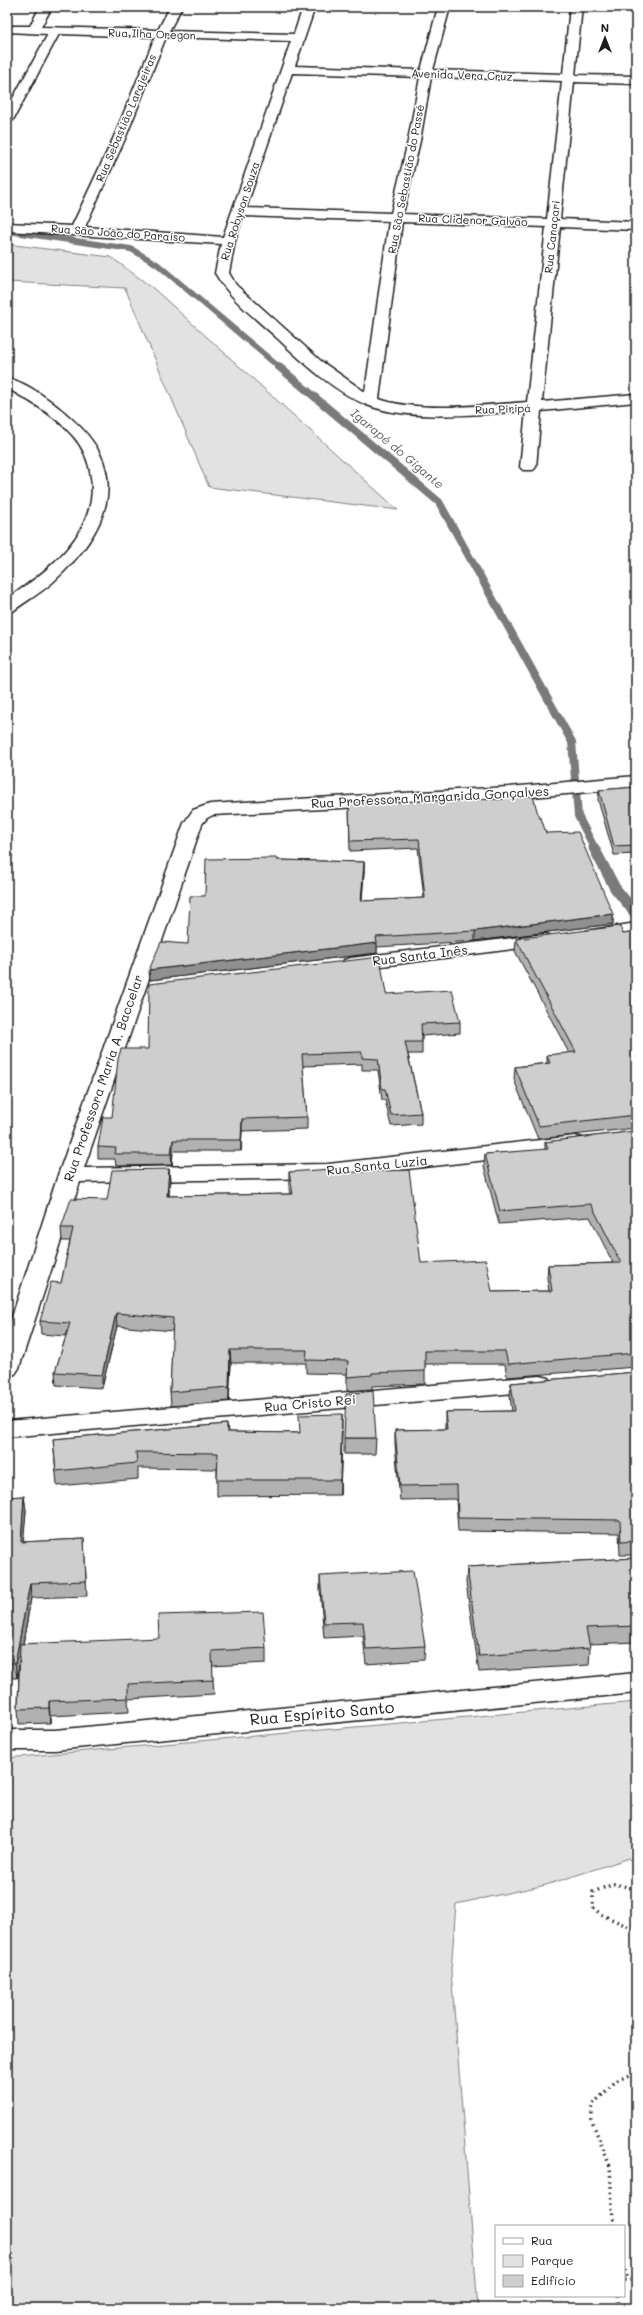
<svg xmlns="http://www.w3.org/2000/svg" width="643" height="2315" font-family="Mali,sans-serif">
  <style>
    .green { fill: #e2e2e2; stroke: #7f7f7f }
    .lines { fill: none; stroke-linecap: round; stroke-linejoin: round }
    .stream-far2 { stroke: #7a7a7a; stroke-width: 6 }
    .stream-far1 { stroke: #7a7a7a; stroke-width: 8 }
    .stream { stroke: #7a7a7a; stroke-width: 11 }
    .street-casing { stroke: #1c1c1c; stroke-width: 3 }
    .path { stroke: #1c1c1c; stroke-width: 3.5; stroke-dasharray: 1.5 4; stroke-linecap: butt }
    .street { fill: #fff; fill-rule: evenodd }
    .wall { fill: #b1b1b1; stroke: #1c1c1c }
    .shaded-wall { fill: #909090; stroke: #1c1c1c }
    .building { fill: #cecece; stroke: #1c1c1c }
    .labels { text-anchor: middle; stroke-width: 3; stroke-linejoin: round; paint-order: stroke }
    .far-street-label { font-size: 11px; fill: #1c1c1c; stroke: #fff }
    .far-water-label { font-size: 12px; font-style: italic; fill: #5a5a5a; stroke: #fff }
    .street-label { font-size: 13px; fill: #1c1c1c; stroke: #fff }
    .near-street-label { font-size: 16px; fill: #1c1c1c; stroke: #fff }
  </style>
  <rect width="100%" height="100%" fill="#fff"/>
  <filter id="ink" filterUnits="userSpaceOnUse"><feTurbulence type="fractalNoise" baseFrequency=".025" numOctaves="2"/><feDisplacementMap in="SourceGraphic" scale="8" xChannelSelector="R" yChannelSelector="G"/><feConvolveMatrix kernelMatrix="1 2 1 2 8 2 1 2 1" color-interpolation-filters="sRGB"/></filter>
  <g filter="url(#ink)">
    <path class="green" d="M 7,244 L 111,257 L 154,289 L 398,510 L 209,487 L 125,288 L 7,282 Z
      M 636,1702 L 636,1856 L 546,1885 L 456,1904 L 451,1971 L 478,2308 L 7,2308 L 7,1758 Z"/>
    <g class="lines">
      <path class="stream-far2" d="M 7,231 L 131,249 L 157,264 L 279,367"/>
      <path class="stream-far1" d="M 278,366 L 439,502 L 572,742 L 578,816 L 595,849"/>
      <path class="stream" d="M 594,848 L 615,888 L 636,914"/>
      <defs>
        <path id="street" d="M 40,7 L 52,7 L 41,27 L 158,30 L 170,7 L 182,7 L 169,31 L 294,34 L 303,7 L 315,7 L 295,66 L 421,70 L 438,7 L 450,7 L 433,70 L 563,74 L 570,7 L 582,7 L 575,75 L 636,76 L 636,84 L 574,82 L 560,219 L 636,222 L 636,230 L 560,227 L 542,402 L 636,394 L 636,402 L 541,411 L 536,467 L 533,470 L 523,470 L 520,467 L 526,411 C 480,414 410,422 367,405 C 333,391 304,363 277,338 C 255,318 230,299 215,273 L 221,244 L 7,231 L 7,223 L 72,226 L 113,139 L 155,37 L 59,34 L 13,120 L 7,124 L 7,109 L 48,34 L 7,32 L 7,26 L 30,26 ZM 166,37 L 291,41 L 223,237 L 85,227 L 125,139 ZM 292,73 L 420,77 L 408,141 L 391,213 L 246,208 ZM 431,77 L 562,81 L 547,219 L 403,214 L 420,141 ZM 243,216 L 389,221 L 365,392 L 321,361 L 236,285 L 229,273 L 235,241 ZM 402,222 L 546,227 L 527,402 C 486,405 417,413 379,399 Z
          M 7,378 C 29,383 56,404 73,420 C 135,475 105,535 53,582 C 41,593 26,601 13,611 L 7,612 L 7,599 C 48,571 99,533 91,477 C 89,462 83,447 73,436 C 55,415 31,402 7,388 Z
          M 636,776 L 636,788 L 509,799 L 213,815 L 207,818 L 202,824 L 84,1168 L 328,1164 L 575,1136 L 583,1138 L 586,1143 L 583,1148 L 575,1150 L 328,1178 L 80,1182 L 19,1368 L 15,1374 L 7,1376 L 7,1332 L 58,1175 L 184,823 L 193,810 L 210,804 L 509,787 Z
          M 636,923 L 636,935 L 593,941 L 586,939 L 583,935 L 586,931 Z
          M 545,934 L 552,936 L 555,940 L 552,944 L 351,970 L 344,968 L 341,964 L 344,960 L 351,958 Z
          M 540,1376 L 549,1378 L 552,1384 L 549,1390 L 7,1437 L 7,1421 Z
          M 636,1673 L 636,1693 L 55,1750 L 7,1750 L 7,1730 L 55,1730 Z"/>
      </defs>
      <use href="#street" class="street-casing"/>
      <path class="path" d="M 636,1889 L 614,1884 L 593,1892 L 593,1907 L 600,1914 L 636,1930
        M 613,2226 L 610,2166 L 591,2119 L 593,2104 L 616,2081 L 636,2072
        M 624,2270 L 627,2279
        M 624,2280 L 636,2280
        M 618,2296 L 619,2308"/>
      <use href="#street" class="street"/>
    </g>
    <path class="wall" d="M 636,787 L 636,854 L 614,855 L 598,800 L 599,790 Z
      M 504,797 L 539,818 L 546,833 L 613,914 L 613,924 L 475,941 L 377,947 L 377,953 L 150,980 L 149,970 L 188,944 L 205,896 L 277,860 L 364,862 L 364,872 L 362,901 L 424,898 L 418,848 L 350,851 L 349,803 L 504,799 Z
      M 636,932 L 636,1130 L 636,1128 L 538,1139 L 514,1080 L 515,1067 L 547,1063 L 547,1055 L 569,1053 L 515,951 L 516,939 L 623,934 Z
      M 386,994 L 460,1022 L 460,1033 L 422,1036 L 422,1054 L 408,1054 L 421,1113 L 421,1124 L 391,1126 L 385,1100 L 382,1100 L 378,1070 L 362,1070 L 362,1064 L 303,1066 L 307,1117 L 307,1129 L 242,1131 L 241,1151 L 173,1151 L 172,1165 L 116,1166 L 115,1159 L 98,1159 L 98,1147 L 112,1117 L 148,1049 Z
      M 636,1131 L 636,1555 L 620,1555 L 619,1533 L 458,1531 L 456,1499 L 400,1500 L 395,1444 L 395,1430 L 445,1429 L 445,1412 L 512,1411 L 510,1396 L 511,1383 L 636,1372 L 636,1367 L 507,1377 L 505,1364 L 425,1364 L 425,1384 L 372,1386 L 372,1389 L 347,1391 L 347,1374 L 306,1373 L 306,1363 L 231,1363 L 229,1401 L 171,1406 L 170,1392 L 173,1331 L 117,1326 L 102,1388 L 56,1385 L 55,1372 L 66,1336 L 41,1334 L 40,1321 L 61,1283 L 70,1241 L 62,1241 L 61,1228 L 107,1200 L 169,1169 L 170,1182 L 169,1196 L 291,1194 L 289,1185 L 289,1172 L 332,1173 L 421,1263 L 492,1292 L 549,1291 L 547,1278 L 548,1265 L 613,1263 L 590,1217 L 499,1224 L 484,1166 L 485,1154 L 545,1150 L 545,1142 Z
      M 227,1424 L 228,1432 L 300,1433 L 342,1430 L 340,1495 L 217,1496 L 217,1469 L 138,1468 L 138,1479 L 57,1486 L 53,1439 Z
      M 344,1438 L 376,1438 L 375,1454 L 344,1454 Z
      M 24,1496 L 26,1511 L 23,1542 L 84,1539 L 87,1596 L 31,1598 L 23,1644 L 266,1648 L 266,1663 L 212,1666 L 214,1694 L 128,1699 L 129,1712 L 50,1716 L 50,1723 L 19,1724 L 18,1709 L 19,1662 L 17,1678 L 7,1678 L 7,1497 Z
      M 636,1558 L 636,1642 L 589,1644 L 590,1648 L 589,1665 L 479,1672 L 466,1583 L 467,1567 Z
      M 320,1576 L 425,1646 L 424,1660 L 366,1664 L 363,1636 L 324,1638 L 320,1590 Z"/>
    <path class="shaded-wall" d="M 364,862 L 364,872 L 361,911 L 361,901 Z
      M 613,914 L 613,924 L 475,941 L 475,931 Z
      M 377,943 L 377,953 L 150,980 L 149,970 Z
      M 636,981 L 636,994 L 630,982 Z
      M 242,1119 L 242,1131 L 241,1151 L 241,1140 Z
      M 173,1140 L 173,1151 L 172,1165 L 171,1154 Z
      M 169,1169 L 170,1182 L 167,1209 L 167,1196 Z
      M 116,1313 L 117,1326 L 102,1388 L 102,1375 Z
      M 230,1350 L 231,1363 L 229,1401 L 229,1387 Z
      M 342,1414 L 342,1430 L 340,1495 L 340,1480 Z
      M 24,1496 L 26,1511 L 22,1557 L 21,1542 Z
      M 30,1583 L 31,1598 L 17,1678 L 15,1663 Z
      M 49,1701 L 50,1716 L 50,1723 L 49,1708 Z"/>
    <path class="building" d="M 636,787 L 636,845 L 614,846 L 599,790 Z
      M 533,796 L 539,818 L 541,818 L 546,833 L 578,832 L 613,914 L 475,931 L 376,937 L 377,943 L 149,970 L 161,942 L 188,944 L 190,896 L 205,896 L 206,859 L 277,858 L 277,860 L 364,862 L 361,901 L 425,898 L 419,839 L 350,841 L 349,803 L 504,799 L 504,797 Z
      M 620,926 L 623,934 L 636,932 L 636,981 L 630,982 L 636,992 L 636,1115 L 539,1126 L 515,1067 L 550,1063 L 547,1055 L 576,1052 L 516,939 Z
      M 380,957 L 386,994 L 452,990 L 460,1022 L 421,1024 L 422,1042 L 405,1042 L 421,1113 L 391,1115 L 385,1089 L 382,1089 L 378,1059 L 362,1058 L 362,1052 L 302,1054 L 307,1117 L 242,1119 L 241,1140 L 173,1140 L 171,1154 L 115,1154 L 116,1148 L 98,1147 L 103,1117 L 112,1117 L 118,1059 L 121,1049 L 148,1049 L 149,984 Z
      M 636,1131 L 636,1353 L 508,1364 L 505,1351 L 425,1351 L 425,1371 L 372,1373 L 372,1375 L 347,1377 L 348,1361 L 306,1360 L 307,1350 L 230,1350 L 229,1387 L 170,1392 L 173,1318 L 116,1313 L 102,1375 L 55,1372 L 70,1323 L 40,1321 L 51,1282 L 61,1283 L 73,1228 L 61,1228 L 71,1199 L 107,1200 L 112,1170 L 169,1169 L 167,1196 L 293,1194 L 289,1172 L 331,1169 L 332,1173 L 409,1170 L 421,1263 L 486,1260 L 492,1292 L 552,1291 L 548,1265 L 621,1263 L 591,1204 L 500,1211 L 485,1154 L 548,1149 L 545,1142 Z
      M 636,1372 L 636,1541 L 621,1542 L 620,1520 L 458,1518 L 457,1485 L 400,1486 L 395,1430 L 447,1429 L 445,1412 L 515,1411 L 511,1383 Z
      M 373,1391 L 376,1438 L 344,1438 L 346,1394 Z
      M 342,1414 L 340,1480 L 217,1480 L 218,1453 L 136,1452 L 137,1463 L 56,1471 L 53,1439 L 227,1424 L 227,1432 L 300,1433 L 299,1415 Z
      M 24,1496 L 21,1542 L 84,1539 L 86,1581 L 30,1583 L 15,1663 L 7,1663 L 7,1497 Z
      M 636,1558 L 636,1626 L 586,1628 L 590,1648 L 479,1656 L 467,1567 Z
      M 413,1571 L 425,1646 L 366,1649 L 363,1622 L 324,1623 L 320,1576 Z
      M 263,1612 L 266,1648 L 212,1651 L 213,1680 L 128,1684 L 128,1698 L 49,1701 L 49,1708 L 18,1709 L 20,1644 L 159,1638 L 158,1615 Z"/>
  </g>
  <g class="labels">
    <g class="far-street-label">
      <text transform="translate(152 34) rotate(2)" y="4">Rua Ilha Oregon</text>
      <text transform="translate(462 75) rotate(2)" y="4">Avenida Vera Cruz</text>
      <text transform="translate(126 118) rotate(-67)" y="4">Rua Sebastião Larajeiras</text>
      <text transform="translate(406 179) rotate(-79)" y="4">Rua São Sebastião do Passé</text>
      <text transform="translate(240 211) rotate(-72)" y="4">Rua Robyson Souza</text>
      <text transform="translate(473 220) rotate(2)" y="4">Rua Clidenor Galvão</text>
      <text transform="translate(118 233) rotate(4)" y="4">Rua São João do Paraíso</text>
      <text transform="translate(552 237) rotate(-84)" y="4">Rua Canaçari</text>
      <text transform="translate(503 409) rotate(-2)" y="4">Rua Piripá</text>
    </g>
    <g class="far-water-label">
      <text transform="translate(397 449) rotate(40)" y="4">Igarapé do Gigante</text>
    </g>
    <g class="street-label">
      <text transform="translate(430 797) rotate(-3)" y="5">Rua Professora Margarida Gonçalves</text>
      <text transform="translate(420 955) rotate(-7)" y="5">Rua Santa Inês</text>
      <text transform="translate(103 1078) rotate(-71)" y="5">Rua Professora Maria A. Baccelar</text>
      <text transform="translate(377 1165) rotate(-6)" y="5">Rua Santa Luzia</text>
      <text transform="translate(310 1403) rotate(-5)" y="5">Rua Cristo Rei</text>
    </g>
    <g class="near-street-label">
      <text transform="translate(322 1713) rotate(-5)" y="6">Rua Espírito Santo</text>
    </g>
  </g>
  <rect width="643" height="2315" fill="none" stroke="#fff" stroke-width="24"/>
  <rect x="12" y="12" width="619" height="2291" fill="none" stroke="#1c1c1c" stroke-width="1.5" filter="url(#ink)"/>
  <rect x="495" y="2225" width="130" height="72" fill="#ffffff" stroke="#a4a4a4"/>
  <rect x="503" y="2238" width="20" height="6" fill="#ffffff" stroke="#a4a4a4"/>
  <text x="531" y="2245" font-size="12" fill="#1c1c1c">Rua</text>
  <rect x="503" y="2255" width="20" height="12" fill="#e2e2e2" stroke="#a4a4a4"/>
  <text x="531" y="2265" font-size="12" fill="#1c1c1c">Parque</text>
  <rect x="503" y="2275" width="20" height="12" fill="#cecece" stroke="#a4a4a4"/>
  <text x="531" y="2285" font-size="12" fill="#1c1c1c">Edifício</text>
  <g transform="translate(605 38)" stroke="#ffffff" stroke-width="3" paint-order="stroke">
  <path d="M0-3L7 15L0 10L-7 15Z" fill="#1c1c1c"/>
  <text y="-6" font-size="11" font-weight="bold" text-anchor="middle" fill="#1c1c1c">N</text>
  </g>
</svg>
